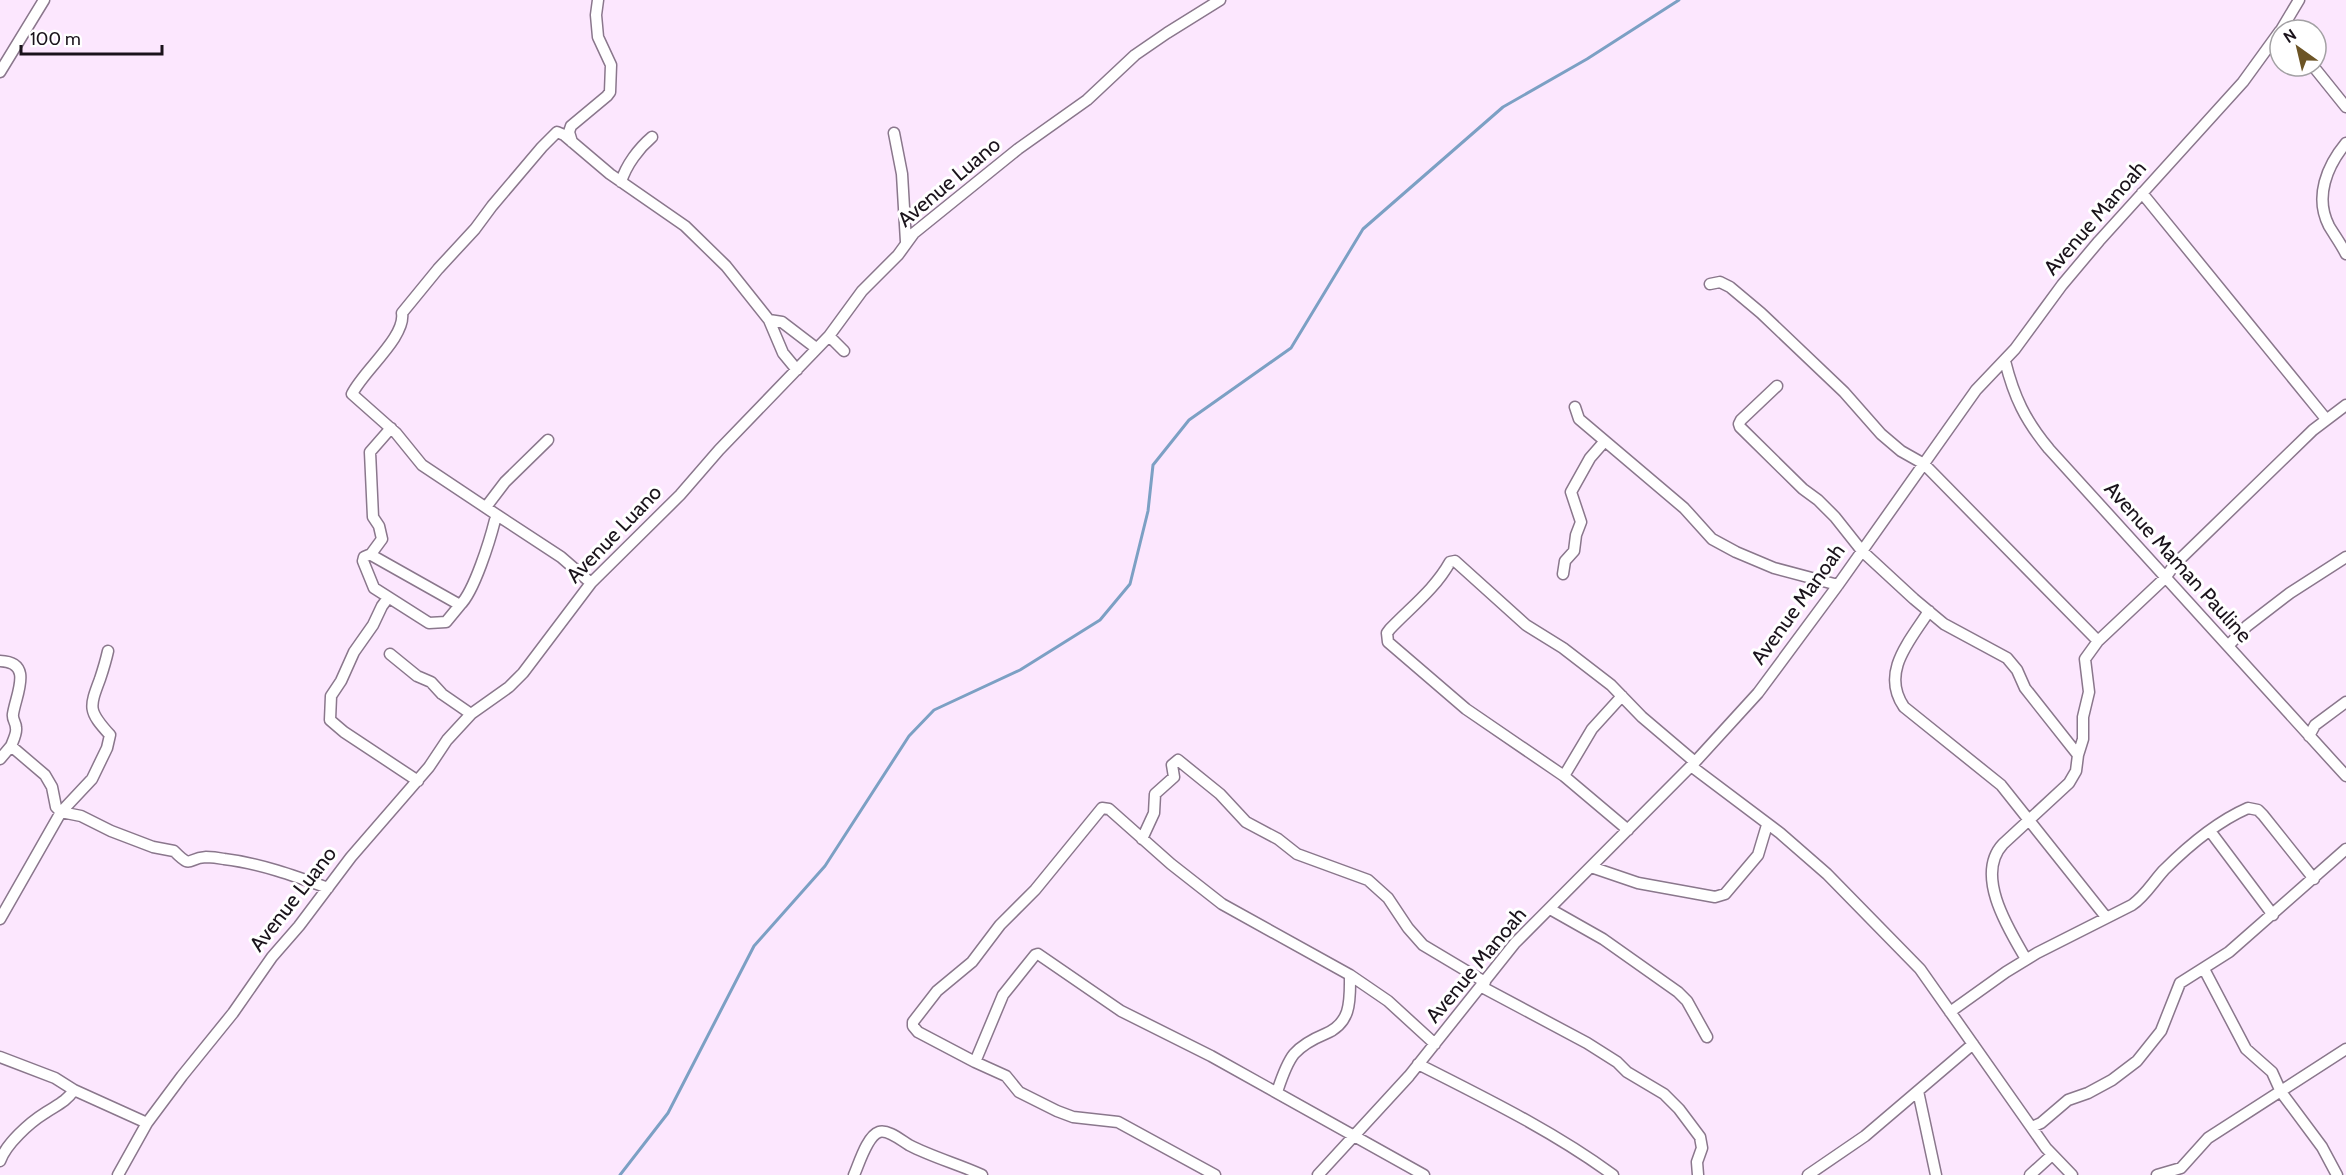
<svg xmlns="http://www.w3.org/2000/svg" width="2346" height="1175" font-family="Cabin,sans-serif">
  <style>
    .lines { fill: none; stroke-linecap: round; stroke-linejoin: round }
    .stream { stroke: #7ca0c4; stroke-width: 3 }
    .minor-casing { stroke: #8a778c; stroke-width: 13 }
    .minor { stroke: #fff; stroke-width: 10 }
    .labels { text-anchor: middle; stroke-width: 6; stroke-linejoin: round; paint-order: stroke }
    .street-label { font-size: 21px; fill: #1a131b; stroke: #fff }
  </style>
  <rect width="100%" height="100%" fill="#fce7fe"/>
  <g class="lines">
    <path class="stream" d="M 620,1175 L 668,1113 L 754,946 L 825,866 L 909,736 L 934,710 L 1020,670 L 1100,620 L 1130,584 L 1148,511 L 1153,465 L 1189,420 L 1291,348 L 1363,229 L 1503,107 L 1587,59 L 1679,0"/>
    <defs>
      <path id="minor" d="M 2281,30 L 2299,0
        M 2313,66 L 2346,107
        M 0,72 L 44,0
        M 894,133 L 902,174 L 906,242
        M 572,142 L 569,132 L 571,126 L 607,96 L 610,92 L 611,65 L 598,37 L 596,15 L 598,0
        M 2346,143 C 2327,166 2314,197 2329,226 C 2335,236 2341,244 2346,254
        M 621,182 C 626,165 639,148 652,137
        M 2142,193 L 2326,419
        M 1710,284 L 1720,282 L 1730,287 L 1761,313 L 1844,392 L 1881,434 L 1901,451 L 1924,464 L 2098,641
        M 769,320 L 782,322 L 816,348
        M 829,336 L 844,351
        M 2005,361 C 2014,397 2025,420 2049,449 L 2346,776
        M 1777,386 L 1741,420 L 1739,424 L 1740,427 L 1803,489 L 1818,500 L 1835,517 L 1862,551 L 1914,599 L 1944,624 L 2007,658 L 2017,670 L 2025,688 L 2078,755
        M 1575,407 L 1579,419 L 1684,508 L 1712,539 L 1736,552 L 1774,568 L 1838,585
        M 391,428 L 370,452 L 373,517 L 379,526 L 382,539 L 371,554 L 373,556 L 460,605 C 474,592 490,540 495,520 L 500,517 L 561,557 L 591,583
        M 486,507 L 505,482 L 548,440
        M 500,517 L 422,465 L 396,433 L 352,394 C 363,371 406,337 402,313 L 438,269 L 475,229 L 492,206 L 542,147 L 557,132 L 564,135 L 610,174 L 685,226 L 726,266 L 769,320 L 783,353 L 797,370
        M 371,554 L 364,557 L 363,561 L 374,588 L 429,623 L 446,622 L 460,605
        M 1563,574 L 1565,561 L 1574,551 L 1576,535 L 1581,522 L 1571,492 L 1590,458 L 1604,442
        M 388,598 L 382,606 L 373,625 L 354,652 L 341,681 L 331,696 L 330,720 L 344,732 L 418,781
        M 1929,611 C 1910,641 1880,672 1904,707 L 2001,785 L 2106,917
        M 2228,646 L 2247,626 L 2290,593 L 2346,557
        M 390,654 L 417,676 L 431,682 L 442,694 L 471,714
        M 0,661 C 34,662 16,694 13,714 C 12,720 16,722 16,728 C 17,733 13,741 11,746 L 45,775 L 52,787 L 56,807 L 61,812 L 81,816 L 111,831 L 153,847 L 174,851 C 193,870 186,858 206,857 C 211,857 219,858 224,859 C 259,863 295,876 328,888
        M 2309,736 L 2315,725 L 2346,702
        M 0,759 L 11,746
        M 1691,766 L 1780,833 L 1827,874 L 1920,969 L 2046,1148 L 2072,1175
        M 1564,776 L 1592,729 L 1622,696
        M 1628,830 L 1564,776 L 1466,709 L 1388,642 L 1387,633 L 1390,629 C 1411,607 1435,589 1450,562 L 1455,561 L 1526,625 L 1563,648 L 1611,685 L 1642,717 L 1695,762
        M 2210,831 L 2273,915
        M 1142,839 L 1154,813 L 1155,794 L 1174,777 L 1172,765 L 1178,760 L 1220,794 L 1246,822 L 1278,839 L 1297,854 L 1368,880 L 1388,898 L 1408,928 L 1423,945 L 1485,982
        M 1591,867 L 1638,883 L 1715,897 L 1725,894 L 1758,855 L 1767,825
        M 1550,909 L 1603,939 L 1678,992 L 1687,1001 L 1707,1037
        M 0,919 L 61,812 L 92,779 L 107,748 L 110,735 C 88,711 89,708 100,679 C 103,670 106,660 108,651
        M 2026,959 C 2009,930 1974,875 2003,844 L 2069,783 L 2076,771 L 2078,755 L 2083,739 L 2083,717 L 2089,692 L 2085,659 L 2098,641 L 2165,578 L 2175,564 L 2313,430 L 2346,405
        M 2204,969 L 2246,1049 L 2272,1072 L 2281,1092 L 2322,1147 L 2337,1175
        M 1482,987 L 1587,1043 L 1617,1062 L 1627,1072 L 1664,1094 L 1679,1109 L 1700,1137 L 1702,1148 L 1697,1162 L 1698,1175
        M 1950,1012 L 2006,972 L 2037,953 L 2132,905 C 2145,896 2153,882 2164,870 C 2188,846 2216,822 2248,808 L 2258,810 L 2263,815 L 2314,879
        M 0,1057 L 55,1078 L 74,1090
        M 975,1062 L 1003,995 L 1035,955 L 1038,954 L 1121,1011 L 1211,1056 L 1424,1175
        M 1418,1064 C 1485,1098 1553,1131 1613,1175
        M 1918,1091 L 1936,1175
        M 1277,1092 C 1281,1080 1286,1064 1294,1054 C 1303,1044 1313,1039 1325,1034 C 1352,1023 1350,1000 1350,975
        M 2032,1127 L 2041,1123 L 2068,1100 L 2088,1093 L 2112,1080 L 2137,1061 L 2161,1031 L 2180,983 L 2229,952 L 2346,849
        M 0,1161 C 6,1144 29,1123 45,1113 C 57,1105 66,1102 74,1090 L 147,1123
        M 118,1175 L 147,1123 L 182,1076 L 233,1013 L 272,957 L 299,926 L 351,857 L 429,767 L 447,740 L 471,714 L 509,687 L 523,673 L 591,583 L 680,495 L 719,450 L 829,336 L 862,291 L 898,255 L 914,233 L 1018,149 L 1087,100 L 1135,55 L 1167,33 L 1220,0
        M 854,1175 C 859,1164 867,1136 879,1132 C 888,1129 902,1141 909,1145 C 932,1157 958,1164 982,1175
        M 1215,1175 L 1118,1122 L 1073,1117 L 1057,1111 L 1019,1092 L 1006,1076 L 975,1062 L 918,1032 L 913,1026 L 913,1022 L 937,991 L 972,962 L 1000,925 L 1035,890 L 1102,808 L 1109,809 L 1171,864 L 1222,904 L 1350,975 L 1388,1001 L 1435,1044
        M 1318,1175 L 1409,1076 L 1515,943 L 1695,762 L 1758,693 L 1838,585 L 1976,390 L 2015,349 L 2062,285 L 2099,241 L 2243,82 L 2280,31
        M 1808,1175 L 1865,1136 L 1973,1044
        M 2030,1175 L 2052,1155
        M 2157,1175 L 2181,1168 L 2208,1138 L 2346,1049"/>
    </defs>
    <use href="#minor" class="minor-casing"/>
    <use href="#minor" class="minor"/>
  </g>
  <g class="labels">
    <g class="street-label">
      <text transform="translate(949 182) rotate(-40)" y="7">Avenue Luano</text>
      <text transform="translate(2095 218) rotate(-49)" y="7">Avenue Manoah</text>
      <text transform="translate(614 534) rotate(-46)" y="7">Avenue Luano</text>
      <text transform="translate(2178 562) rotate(48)" y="7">Avenue Maman Pauline</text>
      <text transform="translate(1798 604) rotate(-54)" y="7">Avenue Manoah</text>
      <text transform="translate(293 899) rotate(-52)" y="7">Avenue Luano</text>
      <text transform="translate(1476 965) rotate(-50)" y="7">Avenue Manoah</text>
    </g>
  </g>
  <g transform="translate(2298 48) rotate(326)"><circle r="28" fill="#ffffff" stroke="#a3a1a4" stroke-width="1.5"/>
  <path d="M0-4.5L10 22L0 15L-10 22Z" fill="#6c5425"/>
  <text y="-9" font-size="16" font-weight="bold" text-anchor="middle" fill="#1a131b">N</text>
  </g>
  <path d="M21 45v9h141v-9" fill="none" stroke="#1a131b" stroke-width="3"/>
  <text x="30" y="45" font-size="18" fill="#1a131b" stroke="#ffffff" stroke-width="4.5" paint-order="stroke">100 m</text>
</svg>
